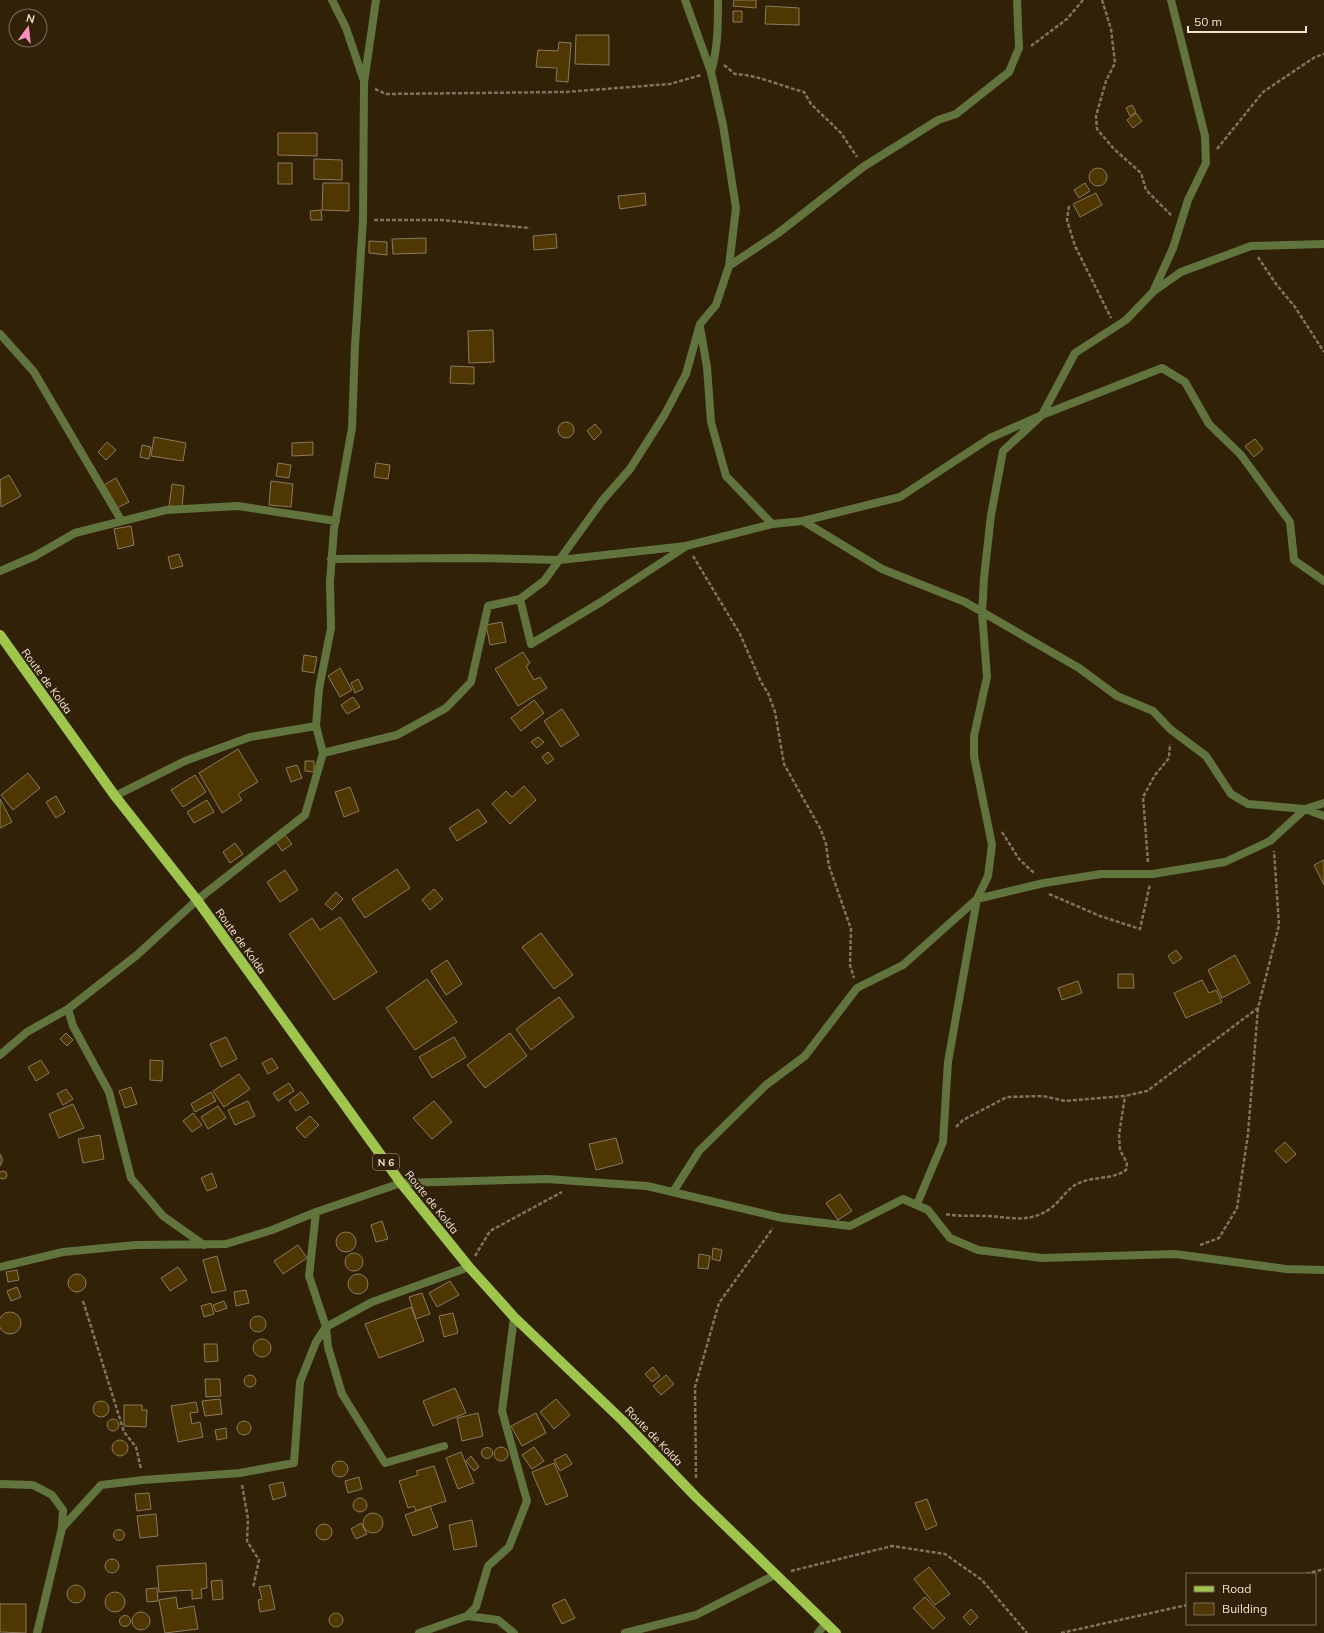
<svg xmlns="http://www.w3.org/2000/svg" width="1324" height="1633" font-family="Mulish,sans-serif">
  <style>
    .building { fill: #4f3702; stroke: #8c7a5e }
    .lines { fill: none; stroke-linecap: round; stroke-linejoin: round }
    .path { stroke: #81745e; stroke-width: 2.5; stroke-dasharray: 4 2; stroke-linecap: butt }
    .street { stroke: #62743e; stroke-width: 8 }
    .primary { stroke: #a0c54d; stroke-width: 10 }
    .labels { text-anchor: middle; stroke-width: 3.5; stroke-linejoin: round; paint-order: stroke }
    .shield { fill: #302107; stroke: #b4aa96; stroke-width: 1 }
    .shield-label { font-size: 10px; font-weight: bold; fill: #ede4d4 }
    .street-label { font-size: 11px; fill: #ede4d4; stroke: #302107 }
  </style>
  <rect width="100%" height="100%" fill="#302107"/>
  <path class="building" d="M 734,0 L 756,0 L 756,8 L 733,6 Z
    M 766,6 L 799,8 L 799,25 L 765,24 Z
    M 733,11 L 742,11 L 742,22 L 733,22 Z
    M 576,35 L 609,35 L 609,65 L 575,64 Z
    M 559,42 L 571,43 L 568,82 L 556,81 L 557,68 L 536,67 L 538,50 L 558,51 Z
    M 1132,105 L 1136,112 L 1130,116 L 1126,108 Z
    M 1136,113 L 1142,121 L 1133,128 L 1127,120 Z
    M 278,133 L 317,133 L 317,156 L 278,155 Z
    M 314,159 L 342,160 L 342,180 L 314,179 Z
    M 278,163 L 292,163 L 292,184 L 278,184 Z
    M1089 177a9 9 0 1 1 18 0a9 9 0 1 1-18 0Z
    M 323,183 L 349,183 L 349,211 L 322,210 Z
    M 1085,183 L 1090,191 L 1079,198 L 1074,190 Z
    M 645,193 L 646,205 L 620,209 L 618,196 Z
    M 1096,193 L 1102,205 L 1080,217 L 1073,204 Z
    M 321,210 L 322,220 L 311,220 L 310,211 Z
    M 556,234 L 557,248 L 534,250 L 533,236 Z
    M 426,238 L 426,253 L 393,254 L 392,239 Z
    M 369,241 L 387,242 L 387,255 L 369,253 Z
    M 493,330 L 494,362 L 469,363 L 468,331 Z
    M 451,366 L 474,367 L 474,384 L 450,383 Z
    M558 430a8 8 0 1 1 16 0a8 8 0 1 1-16 0Z
    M 595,424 L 602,432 L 594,440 L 587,431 Z
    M 154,437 L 186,443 L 183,461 L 151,456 Z
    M 1255,439 L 1263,449 L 1254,457 L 1245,446 Z
    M 107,442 L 116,450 L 106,460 L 98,452 Z
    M 313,442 L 313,455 L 292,456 L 292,443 Z
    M 142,445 L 151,447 L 149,459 L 140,457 Z
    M 278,463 L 291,465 L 289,478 L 276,476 Z
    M 376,463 L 390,465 L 388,479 L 374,477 Z
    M 9,475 L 21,496 L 1,507 L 0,480 Z
    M 116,478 L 129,502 L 117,508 L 104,485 Z
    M 271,481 L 293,484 L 291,507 L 269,505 Z
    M 172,484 L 184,486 L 182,507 L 169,506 Z
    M 131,526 L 134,545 L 118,549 L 114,529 Z
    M 179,554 L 183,566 L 171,569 L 168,557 Z
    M 502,622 L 506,642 L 490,645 L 486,625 Z
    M 523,652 L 530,663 L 526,666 L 534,680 L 540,677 L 547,688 L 518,706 L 495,669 Z
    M 304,655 L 317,657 L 314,673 L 302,671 Z
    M 340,668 L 352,690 L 340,697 L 328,676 Z
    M 358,679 L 363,689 L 355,693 L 351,683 Z
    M 353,697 L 360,707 L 347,714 L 341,705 Z
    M 534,700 L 544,713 L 521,731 L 511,718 Z
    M 562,709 L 579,735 L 561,747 L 544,721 Z
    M 538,737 L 544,742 L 537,748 L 531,742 Z
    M 238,749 L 258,782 L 238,794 L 242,800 L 222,813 L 199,773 Z
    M 548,752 L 554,759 L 547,764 L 542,757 Z
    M 305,761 L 314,761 L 314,772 L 305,771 Z
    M 297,765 L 302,778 L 291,782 L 286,768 Z
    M 28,773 L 40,788 L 13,810 L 1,795 Z
    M 195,775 L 206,792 L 183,807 L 171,790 Z
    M 524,786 L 536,800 L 510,824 L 492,804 L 506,791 L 512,797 Z
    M 350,787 L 359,811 L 344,817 L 335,792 Z
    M 56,796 L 65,812 L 56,818 L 46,802 Z
    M 0,799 L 12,822 L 0,828 Z
    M 207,800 L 214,812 L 194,823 L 187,812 Z
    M 478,809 L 487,822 L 457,841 L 449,828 Z
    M 285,835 L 292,844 L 282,851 L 276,842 Z
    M 235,843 L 243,854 L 230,863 L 223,852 Z
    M 1324,860 L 1324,885 L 1314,865 Z
    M 397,869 L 410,888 L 365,918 L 352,899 Z
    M 285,870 L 298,890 L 280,902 L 267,882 Z
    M 434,889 L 443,899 L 430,910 L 422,900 Z
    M 336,892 L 343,899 L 332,910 L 325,904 Z
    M 340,917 L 377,972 L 334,1000 L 289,934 L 312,918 L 320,930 Z
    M 541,933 L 573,975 L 554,989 L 522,947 Z
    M 1176,950 L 1182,958 L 1173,964 L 1168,956 Z
    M 1235,955 L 1250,983 L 1222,998 L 1208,970 Z
    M 447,960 L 462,984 L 446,995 L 431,971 Z
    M 1118,974 L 1133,974 L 1134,988 L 1118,988 Z
    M 427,979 L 457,1022 L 415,1050 L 386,1008 Z
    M 1202,980 L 1209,993 L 1216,990 L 1222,1002 L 1186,1018 L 1174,993 Z
    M 1078,981 L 1082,993 L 1062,1000 L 1058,988 Z
    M 559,997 L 574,1017 L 531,1050 L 516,1029 Z
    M 66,1033 L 73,1040 L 67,1046 L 60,1039 Z
    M 510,1033 L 527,1056 L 485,1088 L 467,1065 Z
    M 226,1037 L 237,1059 L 221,1067 L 210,1044 Z
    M 454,1037 L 466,1057 L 432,1078 L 419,1057 Z
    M 272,1058 L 278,1068 L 268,1074 L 262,1063 Z
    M 41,1060 L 49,1073 L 36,1081 L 28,1067 Z
    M 150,1060 L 163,1061 L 162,1081 L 150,1080 Z
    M 239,1074 L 250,1089 L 224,1107 L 213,1091 Z
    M 289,1083 L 294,1091 L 278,1101 L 273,1093 Z
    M 131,1087 L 137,1104 L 125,1108 L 119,1091 Z
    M 66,1089 L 73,1099 L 63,1105 L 57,1094 Z
    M 211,1092 L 216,1101 L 195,1112 L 191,1104 Z
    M 301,1092 L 309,1103 L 296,1111 L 289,1101 Z
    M 248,1101 L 255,1116 L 235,1125 L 228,1110 Z
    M 434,1101 L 452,1122 L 432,1139 L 413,1118 Z
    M 73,1104 L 84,1128 L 59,1138 L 49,1114 Z
    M 218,1106 L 226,1118 L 208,1129 L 201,1117 Z
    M 193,1113 L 202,1125 L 192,1132 L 183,1121 Z
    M 310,1116 L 319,1125 L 305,1138 L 296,1128 Z
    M 100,1135 L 104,1159 L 83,1163 L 78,1139 Z
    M 616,1138 L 623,1163 L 596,1170 L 589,1144 Z
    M 1285,1142 L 1296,1154 L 1286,1163 L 1275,1151 Z
    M 0,1154 L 3,1160 L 0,1166 Z
    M-1 1175a4 4 0 1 1 8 0a4 4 0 1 1-8 0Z
    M 212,1173 L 217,1187 L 207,1191 L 201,1178 Z
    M 840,1194 L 852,1211 L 838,1220 L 826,1203 Z
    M 382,1221 L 388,1239 L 376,1242 L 371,1225 Z
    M336 1242a10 10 0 1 1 20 0a10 10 0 1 1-20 0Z
    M 298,1245 L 307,1258 L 283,1274 L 274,1261 Z
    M 713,1248 L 722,1250 L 720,1261 L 712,1259 Z
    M345 1262a9 9 0 1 1 18 0a9 9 0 1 1-18 0Z
    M 699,1254 L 710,1256 L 708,1269 L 698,1268 Z
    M 217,1256 L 226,1290 L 212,1293 L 203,1260 Z
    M 178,1267 L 187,1280 L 170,1291 L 161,1278 Z
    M 17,1270 L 19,1280 L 8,1282 L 6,1272 Z
    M68 1283a9 9 0 1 1 18 0a9 9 0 1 1-18 0Z
    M348 1284a10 10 0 1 1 20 0a10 10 0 1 1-20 0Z
    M 450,1281 L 459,1295 L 437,1307 L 429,1293 Z
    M 17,1287 L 21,1297 L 11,1301 L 7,1291 Z
    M 246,1290 L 249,1303 L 236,1306 L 234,1292 Z
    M 422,1293 L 430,1314 L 416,1319 L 409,1297 Z
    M 224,1301 L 227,1308 L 216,1312 L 213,1305 Z
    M 211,1303 L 214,1314 L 204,1317 L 201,1306 Z
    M 411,1307 L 424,1341 L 379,1358 L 365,1324 Z
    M-1 1323a11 11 0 1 1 22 0a11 11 0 1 1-22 0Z
    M 453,1313 L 458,1333 L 444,1337 L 439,1316 Z
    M250 1324a8 8 0 1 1 16 0a8 8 0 1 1-16 0Z
    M253 1348a9 9 0 1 1 18 0a9 9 0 1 1-18 0Z
    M 204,1344 L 217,1344 L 218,1361 L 205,1362 Z
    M 653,1367 L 660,1376 L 652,1382 L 645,1374 Z
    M244 1381a6 6 0 1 1 12 0a6 6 0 1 1-12 0Z
    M 666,1375 L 674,1384 L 661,1395 L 653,1386 Z
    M 205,1379 L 220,1379 L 221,1396 L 206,1397 Z
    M 455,1388 L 466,1413 L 433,1426 L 423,1401 Z
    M 220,1399 L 222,1414 L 205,1416 L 202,1401 Z
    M 556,1399 L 570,1415 L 554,1429 L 540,1412 Z
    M93 1409a8 8 0 1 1 16 0a8 8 0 1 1-16 0Z
    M 196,1402 L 198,1412 L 190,1413 L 192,1424 L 200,1422 L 203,1437 L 178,1442 L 171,1406 Z
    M 124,1405 L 142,1405 L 142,1410 L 147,1410 L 146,1427 L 124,1426 Z
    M 478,1413 L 483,1436 L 462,1441 L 457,1418 Z
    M 536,1413 L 546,1433 L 522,1446 L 511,1426 Z
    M107 1425a6 6 0 1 1 12 0a6 6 0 1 1-12 0Z
    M237 1428a7 7 0 1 1 14 0a7 7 0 1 1-14 0Z
    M 226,1428 L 227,1438 L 217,1440 L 215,1430 Z
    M112 1448a8 8 0 1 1 16 0a8 8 0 1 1-16 0Z
    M494 1454a7 7 0 1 1 14 0a7 7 0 1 1-14 0Z
    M 534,1447 L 544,1461 L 532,1469 L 522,1455 Z
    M481.5 1453a5.5 5.5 0 1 1 11 0a5.5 5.5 0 1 1-11 0Z
    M 461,1452 L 474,1483 L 458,1489 L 446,1458 Z
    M 566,1454 L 572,1464 L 560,1471 L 554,1460 Z
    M 471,1456 L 479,1467 L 474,1471 L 466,1461 Z
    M332 1469a8 8 0 1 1 16 0a8 8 0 1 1-16 0Z
    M 554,1463 L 568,1496 L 546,1505 L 532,1472 Z
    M 434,1466 L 446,1501 L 416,1511 L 414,1506 L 408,1508 L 399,1481 L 418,1475 L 416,1471 Z
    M 359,1477 L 362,1489 L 348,1493 L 345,1481 Z
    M 283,1482 L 286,1496 L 273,1500 L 269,1485 Z
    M 149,1493 L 151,1509 L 137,1511 L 135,1494 Z
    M353 1505a7 7 0 1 1 14 0a7 7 0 1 1-14 0Z
    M 927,1499 L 937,1525 L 926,1530 L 915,1503 Z
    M 430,1506 L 438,1527 L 413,1536 L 405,1515 Z
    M363 1523a10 10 0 1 1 20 0a10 10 0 1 1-20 0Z
    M 156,1514 L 158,1536 L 140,1538 L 137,1516 Z
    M 472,1520 L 477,1546 L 454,1550 L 449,1525 Z
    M 361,1523 L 367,1534 L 356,1539 L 351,1529 Z
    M316 1532a8 8 0 1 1 16 0a8 8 0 1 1-16 0Z
    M113.5 1535a5.5 5.5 0 1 1 11 0a5.5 5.5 0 1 1-11 0Z
    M105 1566a7 7 0 1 1 14 0a7 7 0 1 1-14 0Z
    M 206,1563 L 207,1588 L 201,1589 L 202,1598 L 192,1599 L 192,1590 L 159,1592 L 157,1566 Z
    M 929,1567 L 950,1594 L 935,1605 L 914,1579 Z
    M 222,1580 L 223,1599 L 213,1600 L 211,1581 Z
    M67 1594a9 9 0 1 1 18 0a9 9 0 1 1-18 0Z
    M 270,1585 L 275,1609 L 260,1612 L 258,1600 L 262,1599 L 259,1587 Z
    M 157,1588 L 158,1601 L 147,1602 L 146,1589 Z
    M105 1602a10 10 0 1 1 20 0a10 10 0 1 1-20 0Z
    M 176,1597 L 178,1609 L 194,1606 L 198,1629 L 165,1633 L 159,1600 Z
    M 925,1597 L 945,1618 L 933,1629 L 913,1608 Z
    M 565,1599 L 575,1618 L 562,1624 L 552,1605 Z
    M 0,1604 L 26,1604 L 26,1633 L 0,1632 Z
    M 971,1609 L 978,1617 L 970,1625 L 963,1617 Z
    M132 1621a9 9 0 1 1 18 0a9 9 0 1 1-18 0Z
    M329 1620a7 7 0 1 1 14 0a7 7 0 1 1-14 0Z
    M119.5 1621a5.5 5.5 0 1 1 11 0a5.5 5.5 0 1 1-11 0Z"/>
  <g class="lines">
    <path class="path" d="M 1102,0 L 1111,29 L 1115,63 L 1106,81 L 1096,116 L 1097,129 L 1114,149 L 1141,173 L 1146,190 L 1171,215
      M 1031,46 L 1067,19 L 1083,0
      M 724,65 L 735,74 C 758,75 781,86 804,92 L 811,104 L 841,133 L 857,157
      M 375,89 L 386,94 L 565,92 L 670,84 L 701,75
      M 1217,149 L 1263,92 L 1315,57 L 1324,54
      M 1069,206 L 1067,220 L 1075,246 L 1111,318
      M 374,220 L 441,220 L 530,228
      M 1258,257 L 1276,284 L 1295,307 L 1324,352
      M 693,556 L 740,634 L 761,682 L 768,693 L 775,712 L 784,764 L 821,830 L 826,844 L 829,866 L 851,929 L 850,965 L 854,978
      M 1002,832 L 1019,859 L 1034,873
      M 1148,862 L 1143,797 L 1155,775 L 1169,758 L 1170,744
      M 1049,894 L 1100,916 L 1140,929 L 1150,884
      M 956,1127 L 963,1120 L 1007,1097 L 1043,1096 L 1065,1101 L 1125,1096 L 1147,1091 L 1258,1008 L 1279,925 L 1274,851
      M 946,1214 C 958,1217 970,1215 983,1216 C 1008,1216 1028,1225 1051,1208 C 1061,1201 1067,1188 1079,1183 C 1094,1176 1112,1180 1126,1170 L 1127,1163 L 1120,1150 L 1119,1135 L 1125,1096
      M 1200,1245 L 1219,1238 L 1237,1208 L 1248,1134 L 1258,1008
      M 475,1256 L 490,1231 L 562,1192
      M 83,1301 L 124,1432 L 136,1447 L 141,1469
      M 696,1478 L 695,1387 L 719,1303 L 773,1228
      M 242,1485 L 248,1519 L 247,1541 L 259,1560 L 253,1588
      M 791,1571 L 892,1546 L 945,1554 L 982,1580 L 1027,1633
      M 1306,1574 L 1324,1569
      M 1061,1633 L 1187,1605"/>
    <path class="street" d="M 332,0 L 346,28 L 364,81
      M 711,72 C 718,48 718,25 718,0
      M 729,266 L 777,234 L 863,167 L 938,120 L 956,114 L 1009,72 L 1019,48 L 1017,0
      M 1154,291 L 1181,272 L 1251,246 L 1324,244
      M 700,327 L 707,367 L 711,422 L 726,476 L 772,524
      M 0,334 L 34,372 L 121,520
      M 803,521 L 882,569 L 965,602 L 1079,668 L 1117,696 L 1153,711 L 1170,729 L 1206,756 L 1231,794 L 1248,804 L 1305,809 L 1324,816
      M 331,559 L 473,558 L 560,560 L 686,546 L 772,524 L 803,521 L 900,497 L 990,438 L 1042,415 L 1075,353 L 1126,320 L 1153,292 L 1173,248 L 1188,200 L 1206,163 L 1205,136 L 1171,0
      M 0,571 L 35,556 L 75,533 L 166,510 L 238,506 L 336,521
      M 520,599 L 544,581 L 602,501 L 630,469 L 665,414 L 686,374 L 700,324 L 716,305 L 729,266 L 736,208 L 723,125 L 711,72 L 685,0
      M 323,753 L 397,735 L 446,708 L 471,682 L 488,606 L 520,599 L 531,644 L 601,602 L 685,547
      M 115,796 L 185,761 L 250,737 L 316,726
      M 68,1009 L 73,1026 L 109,1092 L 131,1178 L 163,1216 L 204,1245
      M 0,1055 L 27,1032 L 68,1009 L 137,955 L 197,900 L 305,815 L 323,753 L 316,726 L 319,689 L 331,628 L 330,582 L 334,529 L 352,428 L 355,346 L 363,220 L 364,83 L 376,0
      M 673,1192 L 699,1151 L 766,1085 L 805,1056 L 857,988 L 903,965 L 977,899 L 1044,883 L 1101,874 L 1153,874 L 1225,862 L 1270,841 L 1305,809 L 1324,803
      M 917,1204 L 943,1142 L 948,1062 L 977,899 L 988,876 L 992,845 L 974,756 L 974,736 L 987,677 L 982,613 L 984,578 L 991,515 L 1003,451 L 1042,415 L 1162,368 L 1185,382 L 1209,424 L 1241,455 L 1290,522 L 1294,560 L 1324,581
      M 316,1212 L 309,1276 L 326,1327 L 328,1347 L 342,1394 L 385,1463 L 444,1446
      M 0,1267 L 63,1252 L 136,1245 L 226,1244 L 272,1230 L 316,1212 L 401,1183 L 547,1179 L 647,1186 L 782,1218 L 850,1226 L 903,1199 L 928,1210 L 950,1238 L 978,1250 L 1042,1258 L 1175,1254 L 1286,1269 L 1324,1270
      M 0,1484 L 33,1485 L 52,1495 L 63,1510 L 62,1528 L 37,1633
      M 62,1528 L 101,1485 L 143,1480 L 240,1473 L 294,1463 L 300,1382 L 316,1342 L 326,1327 L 372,1302 L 469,1267
      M 467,1616 L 476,1607 L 488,1566 L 509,1547 L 527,1501 L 502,1411 L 514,1317
      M 419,1633 L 467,1616 L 498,1620 L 514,1633
      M 625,1633 L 696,1615 L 775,1575
      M 818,1633 L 826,1623"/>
    <path class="primary" d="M 0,635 L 115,796 L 197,900 L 401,1183 L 469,1267 L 514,1317 L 623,1421 L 696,1497 L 836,1633"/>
  </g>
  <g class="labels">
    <rect class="shield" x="373" y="1154" width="26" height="16" rx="3"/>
    <g class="shield-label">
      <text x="386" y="1166">N 6</text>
    </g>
    <g class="street-label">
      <text transform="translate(47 681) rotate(54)" y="4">Route de Kolda</text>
      <text transform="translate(241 941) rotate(54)" y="4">Route de Kolda</text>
      <text transform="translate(432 1202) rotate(51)" y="4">Route de Kolda</text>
      <text transform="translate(654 1436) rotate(46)" y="4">Route de Kolda</text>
    </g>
  </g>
  <rect x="1186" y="1573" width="130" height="52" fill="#302107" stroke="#7c6f59"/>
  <rect x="1194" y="1586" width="20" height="6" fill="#a0c54d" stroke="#7c6f59"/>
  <text x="1222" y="1593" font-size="12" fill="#ede4d4">Road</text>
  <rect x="1194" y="1603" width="20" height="12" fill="#4f3702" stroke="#7c6f59"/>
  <text x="1222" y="1613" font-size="12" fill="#ede4d4">Building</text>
  <g transform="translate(28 28) rotate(15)"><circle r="19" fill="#302107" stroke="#7c6f59"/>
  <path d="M0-3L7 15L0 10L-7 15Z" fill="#fc8fc3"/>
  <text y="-6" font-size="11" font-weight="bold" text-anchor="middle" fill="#ede4d4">N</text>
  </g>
  <path d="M1188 26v6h118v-6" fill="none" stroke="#ede4d4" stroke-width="2"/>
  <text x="1194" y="26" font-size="12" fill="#ede4d4" stroke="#302107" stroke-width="3" paint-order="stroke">50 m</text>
</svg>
